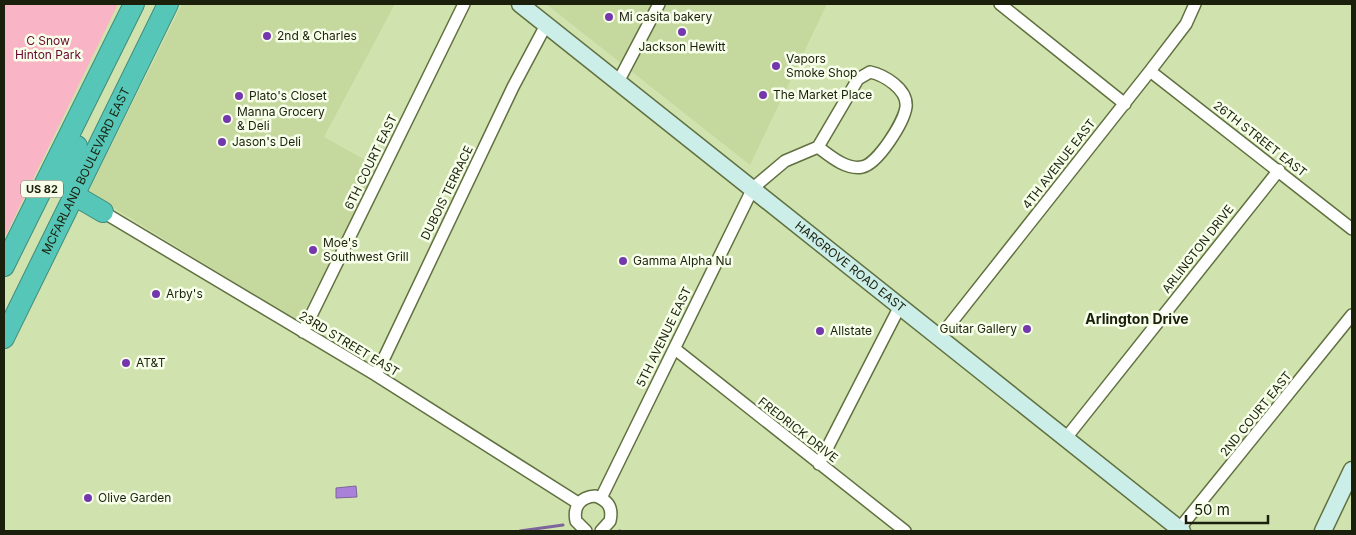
<svg xmlns="http://www.w3.org/2000/svg" width="1356" height="535" font-family="Inter,sans-serif">
  <style>
    .built { fill: #c5d99e }
    .green { fill: #f9b5c5 }
    .water { fill: #a981d9; stroke: #7e649c }
    .lines { fill: none; stroke-linecap: round; stroke-linejoin: round }
    .stream { stroke: #7e649c; stroke-width: 3 }
    .street-casing { stroke: #617040; stroke-width: 14 }
    .secondary-casing { stroke: #617040; stroke-width: 19 }
    .highway-casing { stroke: #408c7b; stroke-width: 22 }
    .street { stroke: #fff; stroke-width: 11 }
    .secondary { stroke: #cceee9; stroke-width: 16 }
    .highway { stroke: #55c6b7; stroke-width: 20 }
    .poi-dot { fill: #7437ad; stroke: #f7ffea; stroke-width: 2 }
    .labels { text-anchor: middle; stroke-width: 5; stroke-linejoin: round; paint-order: stroke }
    .shield { fill: #f7ffea; stroke: #5c634f; stroke-width: 1 }
    .shield-label { font-size: 11px; font-weight: bold; fill: #1a200c }
    .poi-label { font-size: 12px; fill: #1a200c; stroke: #f7ffea; text-anchor: start }
    .park-label { font-size: 12px; fill: #67062f; stroke: #f7ffea }
    .street-label { font-size: 12px; fill: #1a200c; stroke: #f7ffea }
    .neighbourhood-label { font-size: 14px; font-weight: bold; fill: #1a200c; stroke: #f7ffea }
  </style>
  <rect width="100%" height="100%" fill="#d0e3ae"/>
  <path class="built" d="M 182,4 L 395,4 L 324,137 L 378,167 L 299,322 L 88,192 Z
    M 546,4 L 827,4 L 750,165 Z"/>
  <path class="green" d="M 4,4 L 118,4 L 4,239 Z"/>
  <path class="water" d="M 356,486 L 357,497 L 336,498 L 336,488 Z"/>
  <g class="lines">
    <path class="stream" d="M 520,531 L 563,525
      M 619,531 L 620,531"/>
    <defs>
      <path id="street" d="M 1000,4 L 1125,104
        M 1150,71 L 1352,229
        M 870,72 C 884,75 908,89 906,107 C 904,122 878,164 862,167 C 846,170 830,156 818,147 L 858,79 Z
        M 618,82 L 659,4
        M 103,212 L 376,375 L 578,503
        M 303,332 L 464,4
        M 939,338 L 1150,71 L 1186,24 L 1195,4
        M 675,349 L 905,531
        M 376,375 L 513,87 L 546,25
        M 1066,438 L 1279,170
        M 819,464 L 900,306
        M 601,498 L 753,188 L 785,161 L 818,147
        M 1179,529 L 1352,315
        M 586,531 L 576,521 C 573,507 580,497 595,496 C 608,500 613,508 610,521 L 601,531"/>
      <g id="secondary">
        <path id="s1" d="M 520,4 L 1182,531"/>
        <path d="M 1323,531 L 1352,470"/>
      </g>
      <g id="highway">
        <path d="M 77,146 L 67,165 L 65,181 L 74,195 L 103,212"/>
        <path d="M 4,266 L 134,4"/>
        <path id="s2" d="M 4,338 L 168,4"/>
      </g>
    </defs>
    <use href="#street" class="street-casing"/>
    <use href="#secondary" class="secondary-casing"/>
    <use href="#highway" class="highway-casing"/>
    <use href="#street" class="street"/>
    <use href="#secondary" class="secondary"/>
    <use href="#highway" class="highway"/>
  </g>
  <g class="poi-dot">
    <circle cx="609" cy="17" r="5"/>
    <circle cx="682" cy="32" r="5"/>
    <circle cx="267" cy="36" r="5"/>
    <circle cx="776" cy="66" r="5"/>
    <circle cx="763" cy="95" r="5"/>
    <circle cx="239" cy="96" r="5"/>
    <circle cx="227" cy="119" r="5"/>
    <circle cx="222" cy="142" r="5"/>
    <circle cx="313" cy="250" r="5"/>
    <circle cx="623" cy="261" r="5"/>
    <circle cx="156" cy="294" r="5"/>
    <circle cx="1027" cy="329" r="5"/>
    <circle cx="820" cy="331" r="5"/>
    <circle cx="126" cy="363" r="5"/>
    <circle cx="88" cy="498" r="5"/>
  </g>
  <g class="labels">
    <rect class="shield" x="21" y="180.5" width="42" height="17" rx="4"/>
    <g class="shield-label">
      <text x="42" y="193">US 82</text>
    </g>
    <g class="poi-label">
      <text x="619" y="21">Mi casita bakery</text>
      <text x="277" y="40">2nd &amp; Charles</text>
      <text x="682" y="51" text-anchor="middle">Jackson Hewitt</text>
      <text x="786" y="63">Vapors<tspan x="786" dy="14">Smoke Shop</tspan></text>
      <text x="773" y="99">The Market Place</text>
      <text x="249" y="100">Plato's Closet</text>
      <text x="237" y="116">Manna Grocery<tspan x="237" dy="14">&amp; Deli</tspan></text>
      <text x="232" y="146">Jason's Deli</text>
      <text x="323" y="247">Moe's<tspan x="323" dy="14">Southwest Grill</tspan></text>
      <text x="633" y="265">Gamma Alpha Nu</text>
      <text x="166" y="298">Arby's</text>
      <text x="1017" y="333" text-anchor="end">Guitar Gallery</text>
      <text x="830" y="335">Allstate</text>
      <text x="136" y="367">AT&amp;T</text>
      <text x="98" y="502">Olive Garden</text>
    </g>
    <g class="park-label">
      <text x="48" y="45">C Snow<tspan x="48" dy="14">Hinton Park</tspan></text>
    </g>
    <g class="street-label">
      <text transform="translate(1260 139) rotate(38)" y="4">26TH STREET EAST</text>
      <text transform="translate(371 162) rotate(-64)" y="4">6TH COURT EAST</text>
      <text transform="translate(1059 164) rotate(-52)" y="4">4TH AVENUE EAST</text>
      <text dy="4" stroke="none"><textPath href="#s2" startOffset="186">MCFARLAND BOULEVARD EAST</textPath></text>
      <text transform="translate(447 193) rotate(-64)" y="4">DUBOIS TERRACE</text>
      <text transform="translate(1198 249) rotate(-52)" y="4">ARLINGTON DRIVE</text>
      <text dy="4" stroke="none"><textPath href="#s1" startOffset="422">HARGROVE ROAD EAST</textPath></text>
      <text transform="translate(664 337) rotate(-64)" y="4">5TH AVENUE EAST</text>
      <text transform="translate(349 344) rotate(31)" y="4">23RD STREET EAST</text>
      <text transform="translate(1256 414) rotate(-51)" y="4">2ND COURT EAST</text>
      <text transform="translate(798 430) rotate(38)" y="4">FREDRICK DRIVE</text>
    </g>
    <g class="neighbourhood-label">
      <text x="1137" y="324">Arlington Drive</text>
    </g>
  </g>
  <rect width="1356" height="535" fill="none" stroke="#1a200c" stroke-width="10"/>
  <path d="M1186 515v8h82v-8" fill="none" stroke="#1a200c" stroke-width="2.5"/>
  <text x="1194" y="515" font-size="15" fill="#1a200c" stroke="#f7ffea" stroke-width="4" paint-order="stroke">50 m</text>
</svg>
